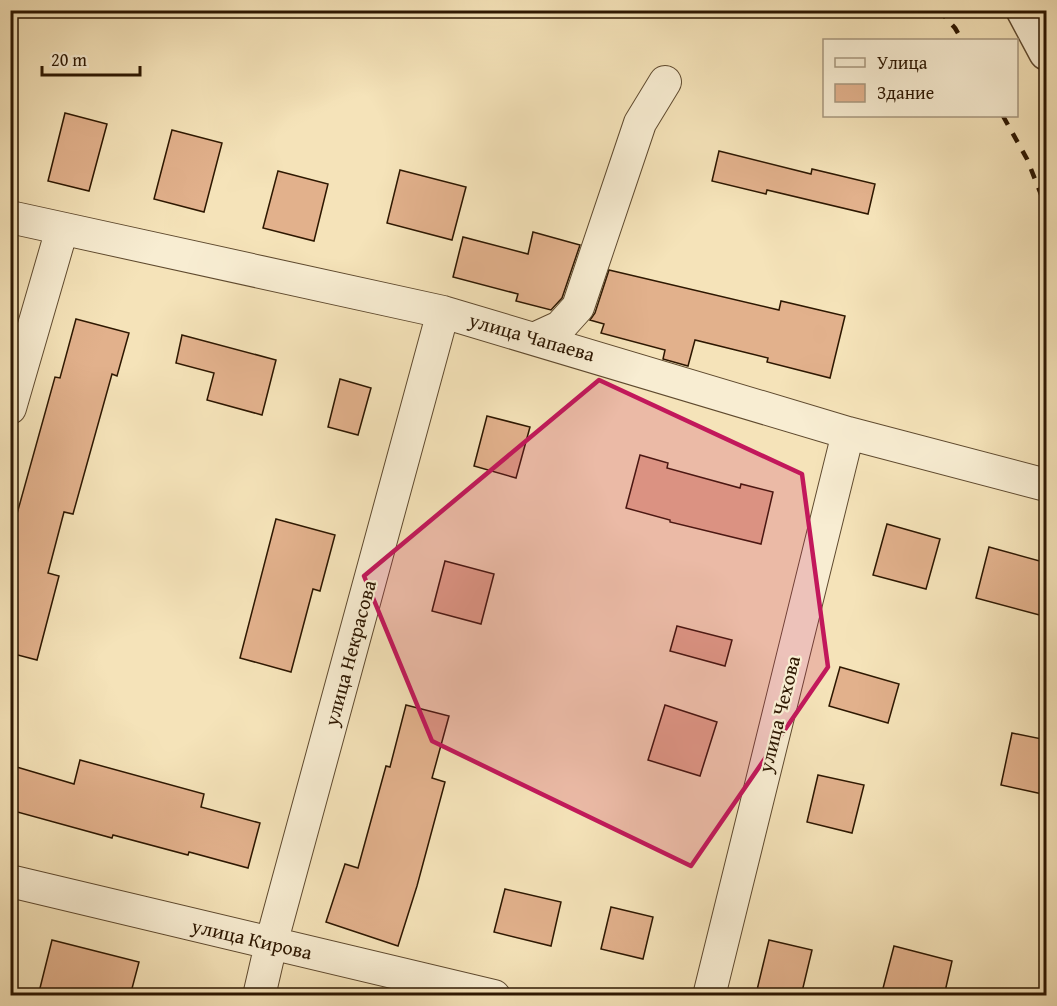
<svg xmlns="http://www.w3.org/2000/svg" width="1057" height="1006" font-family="'Gentium Book Plus',serif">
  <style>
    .building { fill: #e2b18c; stroke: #2d1701; stroke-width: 1.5 }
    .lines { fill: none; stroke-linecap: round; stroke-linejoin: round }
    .minor-casing { stroke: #5f4a2f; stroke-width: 34 }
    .tertiary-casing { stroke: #5f4a2f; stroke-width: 36 }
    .minor { stroke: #f8edd2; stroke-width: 32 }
    .tertiary { stroke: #f8edd2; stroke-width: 33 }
    .rail { stroke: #2d1701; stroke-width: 4.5; stroke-dasharray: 10 10; stroke-linecap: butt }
    .marked { fill: #c2185b; fill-opacity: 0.2; stroke: #c2185b; stroke-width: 4.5; stroke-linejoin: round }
    .labels { text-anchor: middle; stroke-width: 4.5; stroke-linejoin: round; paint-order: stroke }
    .street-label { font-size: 20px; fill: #2d1701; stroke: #f8edd2 }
  </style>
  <rect width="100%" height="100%" fill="#f5e3b9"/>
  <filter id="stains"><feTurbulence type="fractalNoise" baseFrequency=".00333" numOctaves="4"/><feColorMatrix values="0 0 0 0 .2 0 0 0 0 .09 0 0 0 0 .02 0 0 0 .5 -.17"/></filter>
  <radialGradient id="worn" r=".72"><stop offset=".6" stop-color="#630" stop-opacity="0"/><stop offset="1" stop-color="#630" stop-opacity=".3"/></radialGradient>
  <path class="building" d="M 65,113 L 107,124 L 89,191 L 48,181 Z
    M 172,130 L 222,143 L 204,212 L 154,199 Z
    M 719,151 L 811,174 L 812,169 L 875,184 L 868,214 L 767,190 L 766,194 L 712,181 Z
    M 400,170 L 466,187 L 452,240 L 387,223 Z
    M 278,171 L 328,184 L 314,241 L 263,228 Z
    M 533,232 L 580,245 L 562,298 L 551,310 L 516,301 L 518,294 L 453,277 L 463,237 L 528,254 Z
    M 609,270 L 779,310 L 781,301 L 845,316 L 830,378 L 767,362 L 768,358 L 695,340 L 688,366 L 663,359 L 665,350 L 601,333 L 604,324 L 590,320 L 595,313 Z
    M 76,319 L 129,333 L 117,376 L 112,374 L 73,514 L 64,512 L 48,573 L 59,576 L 37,660 L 10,653 L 10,539 L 55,377 L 60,378 Z
    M 182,335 L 276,360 L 262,415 L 207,400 L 214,373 L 176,363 Z
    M 340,379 L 371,388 L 358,435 L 328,427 Z
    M 487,416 L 530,427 L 516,478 L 474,466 Z
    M 640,455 L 668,463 L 667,468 L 740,488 L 741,484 L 773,492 L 761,544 L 670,522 L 670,520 L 626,508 Z
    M 276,519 L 335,535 L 320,591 L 313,589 L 291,672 L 240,658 Z
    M 887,524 L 940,539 L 926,589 L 873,575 Z
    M 989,547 L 1047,563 L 1047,617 L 976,598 Z
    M 445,561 L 494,574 L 481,624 L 432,611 Z
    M 677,626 L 732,640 L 725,666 L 670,651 Z
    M 840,667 L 899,684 L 888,723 L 829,706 Z
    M 406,705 L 449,716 L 432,778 L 445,782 L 417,886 L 398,946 L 326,922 L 345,864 L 358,868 L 386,766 L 390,767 Z
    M 665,705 L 717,722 L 700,776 L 648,760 Z
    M 1012,733 L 1047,740 L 1047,795 L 1001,785 Z
    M 80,760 L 204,794 L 201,807 L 260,823 L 248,868 L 189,852 L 188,855 L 113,835 L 112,838 L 10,810 L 10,765 L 74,784 Z
    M 818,775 L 864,785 L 852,833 L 807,822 Z
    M 505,889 L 561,902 L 551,946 L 494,932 Z
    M 611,907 L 653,917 L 643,959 L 601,949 Z
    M 52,940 L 139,962 L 130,996 L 38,996 Z
    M 769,940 L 812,950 L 801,996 L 779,996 L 757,990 Z
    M 894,946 L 952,961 L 944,996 L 881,996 Z"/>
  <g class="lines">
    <defs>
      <path id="minor" d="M 10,217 L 443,312 L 848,433 L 1046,485
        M 536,338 L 560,327 L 578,307 L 640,123 L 665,82
        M 10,408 L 62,229
        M 10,881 L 494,996
        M 259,996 L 271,944 L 443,312
        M 709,996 L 848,433"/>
      <path id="tertiary" d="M 1023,10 L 1046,53"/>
    </defs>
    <use href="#minor" class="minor-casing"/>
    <use href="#tertiary" class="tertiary-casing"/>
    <use href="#minor" class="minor"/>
    <use href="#tertiary" class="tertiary"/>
    <path class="rail" d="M 939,10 L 955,28 L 962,40
      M 1003,116 L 1027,159 L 1046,207"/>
  </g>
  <path class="marked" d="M 599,380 L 802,474 L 828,667 L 691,866 L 432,741 L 364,576 Z"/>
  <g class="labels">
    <g class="street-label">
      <text transform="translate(532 337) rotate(16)" y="7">улица Чапаева</text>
      <text transform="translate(350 653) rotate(-75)" y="7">улица Некрасова</text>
      <text transform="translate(779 714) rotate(-76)" y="7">улица Чехова</text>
      <text transform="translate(252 939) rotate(13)" y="7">улица Кирова</text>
    </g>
  </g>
  <rect width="1057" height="1006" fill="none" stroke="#f5e3b9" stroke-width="36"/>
  <rect x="12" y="12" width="1033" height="982" fill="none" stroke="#2d1701" stroke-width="3"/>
  <rect x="18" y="18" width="1021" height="970" fill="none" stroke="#2d1701" stroke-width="1.5"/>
  <rect x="823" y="39" width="195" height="78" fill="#f8edd2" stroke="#a7977e" stroke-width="1.5"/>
  <rect x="835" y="58" width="30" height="9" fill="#f8edd2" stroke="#a7977e" stroke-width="1.5"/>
  <text x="877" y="69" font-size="18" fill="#2d1701">Улица</text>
  <rect x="835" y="84" width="30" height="18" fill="#e2b18c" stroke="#a7977e" stroke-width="1.5"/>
  <text x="877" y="99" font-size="18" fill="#2d1701">Здание</text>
  <path d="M42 66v9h98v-9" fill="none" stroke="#2d1701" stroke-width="3"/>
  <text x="51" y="66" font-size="18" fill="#2d1701" stroke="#f8edd2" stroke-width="4.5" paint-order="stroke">20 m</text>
  <rect width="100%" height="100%" filter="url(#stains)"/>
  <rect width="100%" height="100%" fill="url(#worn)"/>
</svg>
